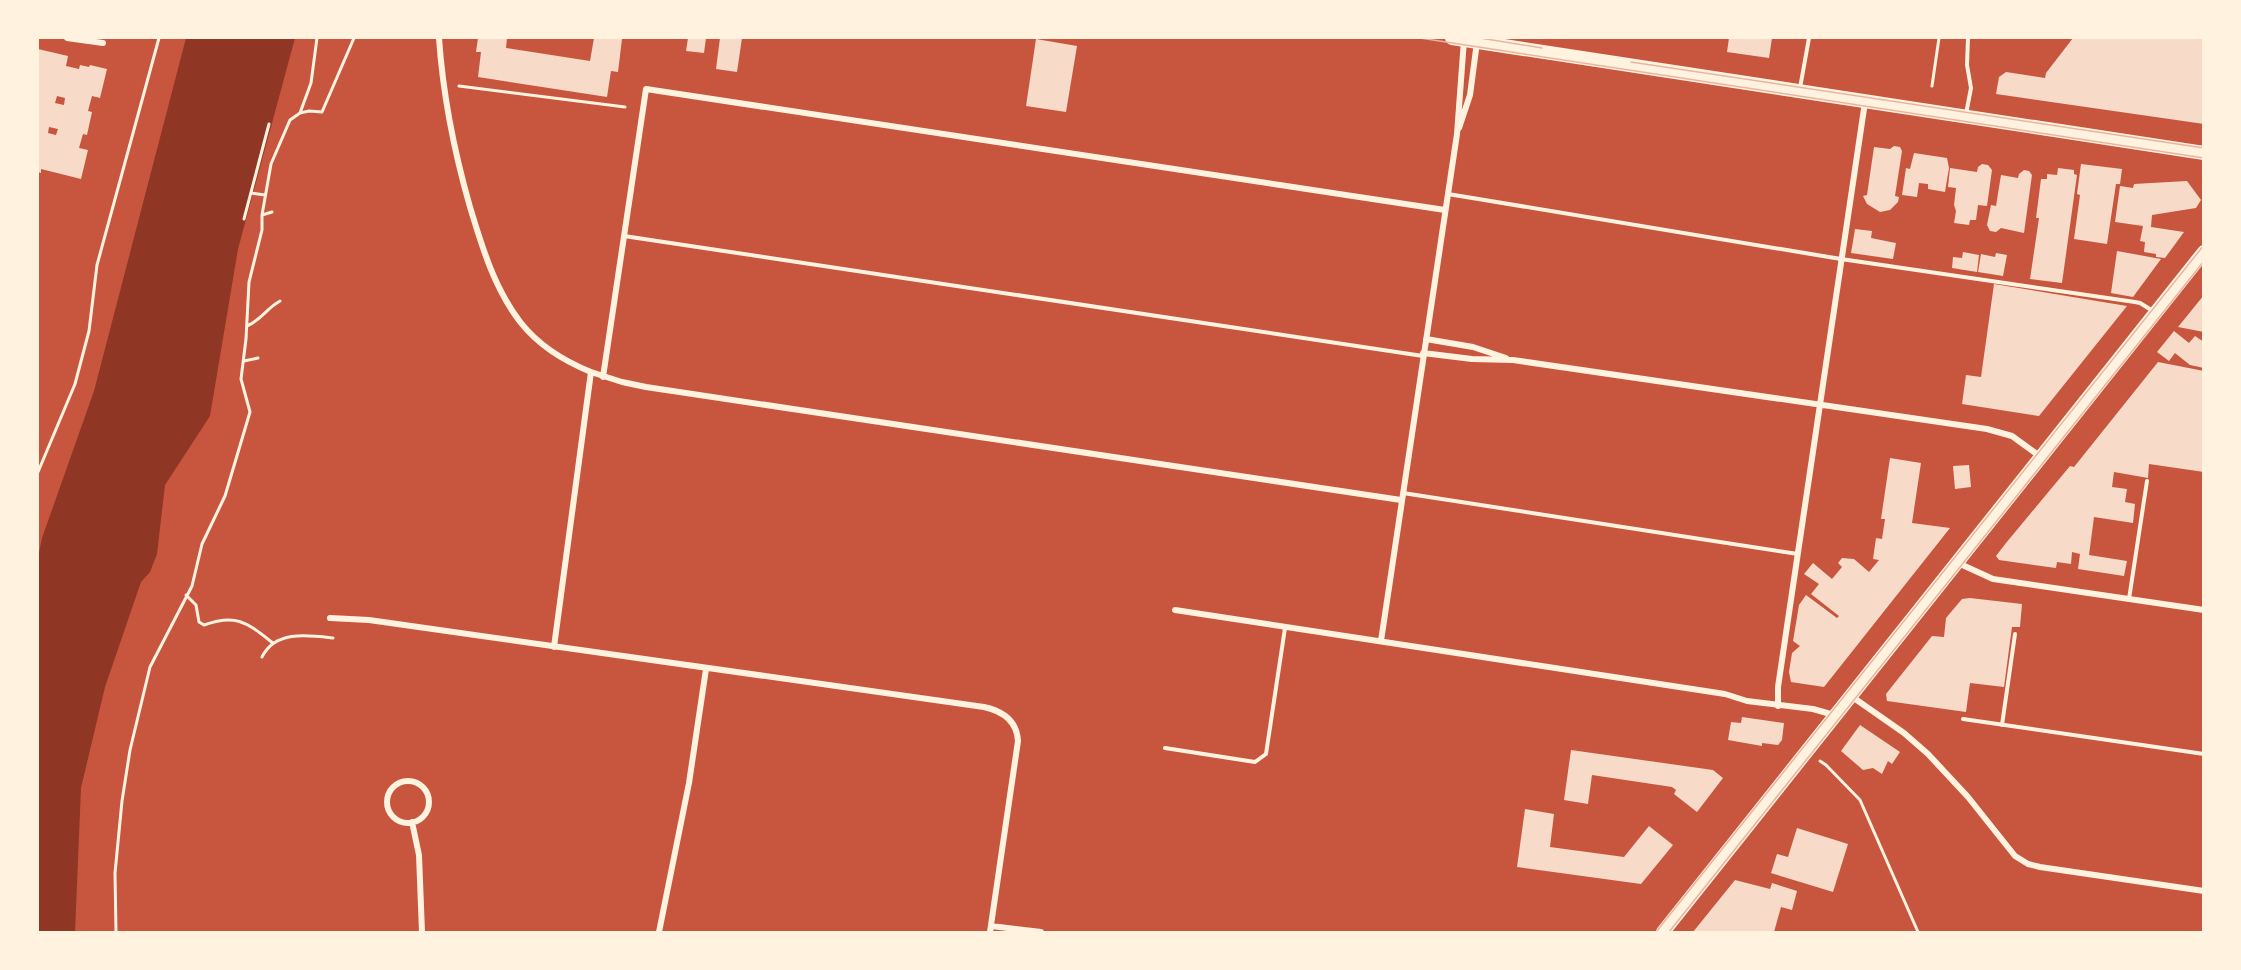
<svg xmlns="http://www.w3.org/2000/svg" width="2241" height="970" font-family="'DejaVu Sans',sans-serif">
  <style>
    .water { fill: #8f3625 }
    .building { fill: #f7dbc8; fill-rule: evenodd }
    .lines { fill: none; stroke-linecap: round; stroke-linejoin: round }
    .path { stroke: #fff3e0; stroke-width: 3 }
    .service { stroke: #fff3e0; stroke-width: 4 }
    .minor { stroke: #fff3e0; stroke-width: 6 }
    .primary { stroke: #fff3e0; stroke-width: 14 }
    .tram { stroke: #e9b49f; stroke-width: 1.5 }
  </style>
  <rect width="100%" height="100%" fill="#c8553d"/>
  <path class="water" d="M 186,38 L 295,38 L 238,249 L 210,416 L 165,485 L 157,554 L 150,572 L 141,582 L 105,687 L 81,788 L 75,932 L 38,932 L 38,557 L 42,538 L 94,391 Z"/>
  <path class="building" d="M 478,38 L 507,38 L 506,48 L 590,61 L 594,38 L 622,39 L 618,72 L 611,71 L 607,97 L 478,77 L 481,52 L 476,52 Z
    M 688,38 L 706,38 L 704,53 L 686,51 Z
    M 720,38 L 742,38 L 737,72 L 716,69 Z
    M 1729,38 L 1772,38 L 1769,58 L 1727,52 Z
    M 2073,38 L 2204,38 L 2204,124 L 1996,94 L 1999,77 L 2006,72 L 2045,78 L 2046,73 Z
    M 1036,39 L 1077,46 L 1066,112 L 1026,106 Z
    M 38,49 L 68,56 L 66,66 L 79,69 L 80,65 L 89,67 L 90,65 L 107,69 L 100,98 L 92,96 L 88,111 L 92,112 L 87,135 L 83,134 L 79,148 L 88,150 L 81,179 L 41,169 L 41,173 L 38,172 ZM 57,96 L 65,98 L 64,105 L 55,103 ZM 49,127 L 58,129 L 56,135 L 48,133 Z
    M 1894,146 L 1900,147 L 1902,151 L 1895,196 L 1899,197 L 1898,202 L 1890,210 L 1880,212 L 1867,204 L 1863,196 L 1867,195 L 1874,147 L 1890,149 Z
    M 1914,153 L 1947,158 L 1949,168 L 1945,192 L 1928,189 L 1928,184 L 1919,183 L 1917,197 L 1902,195 L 1906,168 L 1910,169 Z
    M 1982,164 L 1988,165 L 1992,170 L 1987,206 L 1978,205 L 1976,220 L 1970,220 L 1969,225 L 1954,223 L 1956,211 L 1954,205 L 1956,188 L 1948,187 L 1950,168 L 1977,172 L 1978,167 Z
    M 2081,164 L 2122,169 L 2120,184 L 2116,184 L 2107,244 L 2074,239 L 2080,195 L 2077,194 Z
    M 2058,168 L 2074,170 L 2074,174 L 2077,175 L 2062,283 L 2030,279 L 2039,218 L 2036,218 L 2041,179 L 2047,179 L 2047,174 L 2057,175 Z
    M 2024,170 L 2029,171 L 2032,175 L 2024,233 L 2001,228 L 1996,232 L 1990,231 L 1987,225 L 1991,205 L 1996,206 L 2001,175 L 2018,178 L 2019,174 Z
    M 2187,181 L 2201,200 L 2196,208 L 2152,215 L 2151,227 L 2184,232 L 2165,258 L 2156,257 L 2156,254 L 2144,252 L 2145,242 L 2140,241 L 2143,226 L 2115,222 L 2120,186 L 2133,188 L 2134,184 Z
    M 1855,229 L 1872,231 L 1871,238 L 1896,243 L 1893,259 L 1851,253 Z
    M 2117,251 L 2161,259 L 2133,297 L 2111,293 Z
    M 1963,252 L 1979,255 L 1977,272 L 1952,268 L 1953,257 L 1962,258 Z
    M 1996,253 L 2007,255 L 2003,276 L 1978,272 L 1981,254 L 1995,257 Z
    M 1994,284 L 2127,306 L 2039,416 L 1962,404 L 1966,375 L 1981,377 Z
    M 2204,295 L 2204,332 L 2178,327 Z
    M 2174,331 L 2189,343 L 2195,336 L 2204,342 L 2204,368 L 2190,365 L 2175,353 L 2169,361 L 2157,352 Z
    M 2158,362 L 2204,371 L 2204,472 L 2149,464 L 2148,478 L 2114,472 L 2112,487 L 2127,489 L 2125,502 L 2135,504 L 2133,523 L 2094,517 L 2089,555 L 2127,561 L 2124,576 L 2078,569 L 2080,554 L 2072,552 L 2071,564 L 2057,562 L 2056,568 L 1999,560 L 1996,556 L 2006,543 L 2070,466 L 2074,467 Z
    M 1890,458 L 1921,463 L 1912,523 L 1950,528 L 1824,687 L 1791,682 L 1789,672 L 1792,653 L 1800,646 L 1793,641 L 1799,605 L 1806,595 L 1837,618 L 1839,616 L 1811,594 L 1819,584 L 1804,574 L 1813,563 L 1832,579 L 1842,567 L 1838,563 L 1842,558 L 1854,559 L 1869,572 L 1879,560 L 1873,559 L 1876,538 L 1882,539 L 1885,519 L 1881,519 Z
    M 1969,465 L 1971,487 L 1955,489 L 1953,466 Z
    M 1970,598 L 2022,604 L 2020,627 L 2012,627 L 2004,687 L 1970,683 L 1966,712 L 1887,701 L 1886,694 L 1932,636 L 1944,637 L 1946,618 L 1962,599 Z
    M 1742,717 L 1784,723 L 1782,740 L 1778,745 L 1762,743 L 1762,746 L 1728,740 L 1731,722 L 1741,723 Z
    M 1860,725 L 1900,752 L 1892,764 L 1888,761 L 1882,774 L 1873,768 L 1863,770 L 1841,751 Z
    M 1571,750 L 1713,770 L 1723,778 L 1697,812 L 1674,794 L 1676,790 L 1672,787 L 1592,775 L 1588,804 L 1564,800 Z
    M 1525,809 L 1554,814 L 1550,847 L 1624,857 L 1649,826 L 1673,845 L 1641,884 L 1517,867 Z
    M 1797,828 L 1848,844 L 1833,892 L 1771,873 L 1777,854 L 1788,857 Z
    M 1735,880 L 1770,889 L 1772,883 L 1797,891 L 1792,910 L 1781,907 L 1774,932 L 1693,932 Z"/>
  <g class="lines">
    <path class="path" d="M 459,86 L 625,107
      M 1932,86 L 1939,38
      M 300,113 L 311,83 L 317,38
      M 251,193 L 265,195
      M 262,215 L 272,212
      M 244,219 L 269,124
      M 247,326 C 261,320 267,308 280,301
      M 244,361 L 258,358
      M 38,472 L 75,384 L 80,365 L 89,331 L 97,265 L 159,38
      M 186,595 L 196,605 L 199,622 L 204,625 C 237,613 247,623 273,643
      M 262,657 C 275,630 308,635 333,638
      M 1820,761 L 1826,765 L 1860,800 L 1918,932
      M 116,932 L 115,873 L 122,801 L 130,750 L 150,667 L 192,586 L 202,544 L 225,496 L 250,412 L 241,379 L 246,339 L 249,282 L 262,230 L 262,215 L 271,164 L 290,120 L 300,113 L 309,111 L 322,112 L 354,38"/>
    <path class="service" d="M 1800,88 L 1809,38
      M 1966,114 L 1971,88 L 1967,65 L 1968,38
      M 1448,194 L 1841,259 L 2135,302 L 2140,303 L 2153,311
      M 624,236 L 1423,356
      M 1403,493 L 1798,554
      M 2129,599 L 2147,481
      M 1963,719 L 2204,754
      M 2002,725 L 2015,634
      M 1165,748 L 1255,762 L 1266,754 L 1285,628"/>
    <path class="minor" d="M 67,38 L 103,43
      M 439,38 C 443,96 454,151 470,207 C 482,247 495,290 521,323 C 540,347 564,361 591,372
      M 1459,128 L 1470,95 L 1477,42
      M 1426,339 L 1473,347 L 1506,358
      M 1423,353 L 1472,359 L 1513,360 L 1987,429 L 2012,436 L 2041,457
      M 603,377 L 646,89 L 1445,210
      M 1958,563 L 1993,579 L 2204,610
      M 1175,610 L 1725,694 L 1747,701 L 1813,709 L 1834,715
      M 330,618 L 369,620 L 984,707 C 1002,711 1017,720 1018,741 L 990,932
      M 1381,641 L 1457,134 L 1464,40
      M 554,647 L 591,372 L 622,382 L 646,387 L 1401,500
      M 1851,696 L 1904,733 L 1928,754 L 1968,797 L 2015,856 L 2028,864 L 2040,867 L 2204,891
      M 1778,706 L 1778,687 L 1865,102
      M387 802a21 21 0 1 1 42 0a21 21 0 1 1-42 0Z
      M 412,822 L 419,855 L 422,932
      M 991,926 L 1041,932
      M 659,932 L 689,783 L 706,669"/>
    <path class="primary" d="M 1452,38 L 2204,153
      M 1663,932 L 2204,252"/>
    <path class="tram" d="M 1420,38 L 2204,158
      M 1480,38 L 1542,48
      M 1631,62 L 2204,148
      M 1656,932 L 2204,245
      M 1669,932 L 2204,261"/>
  </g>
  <rect width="2241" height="970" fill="none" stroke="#fff3e0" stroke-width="78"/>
</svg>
